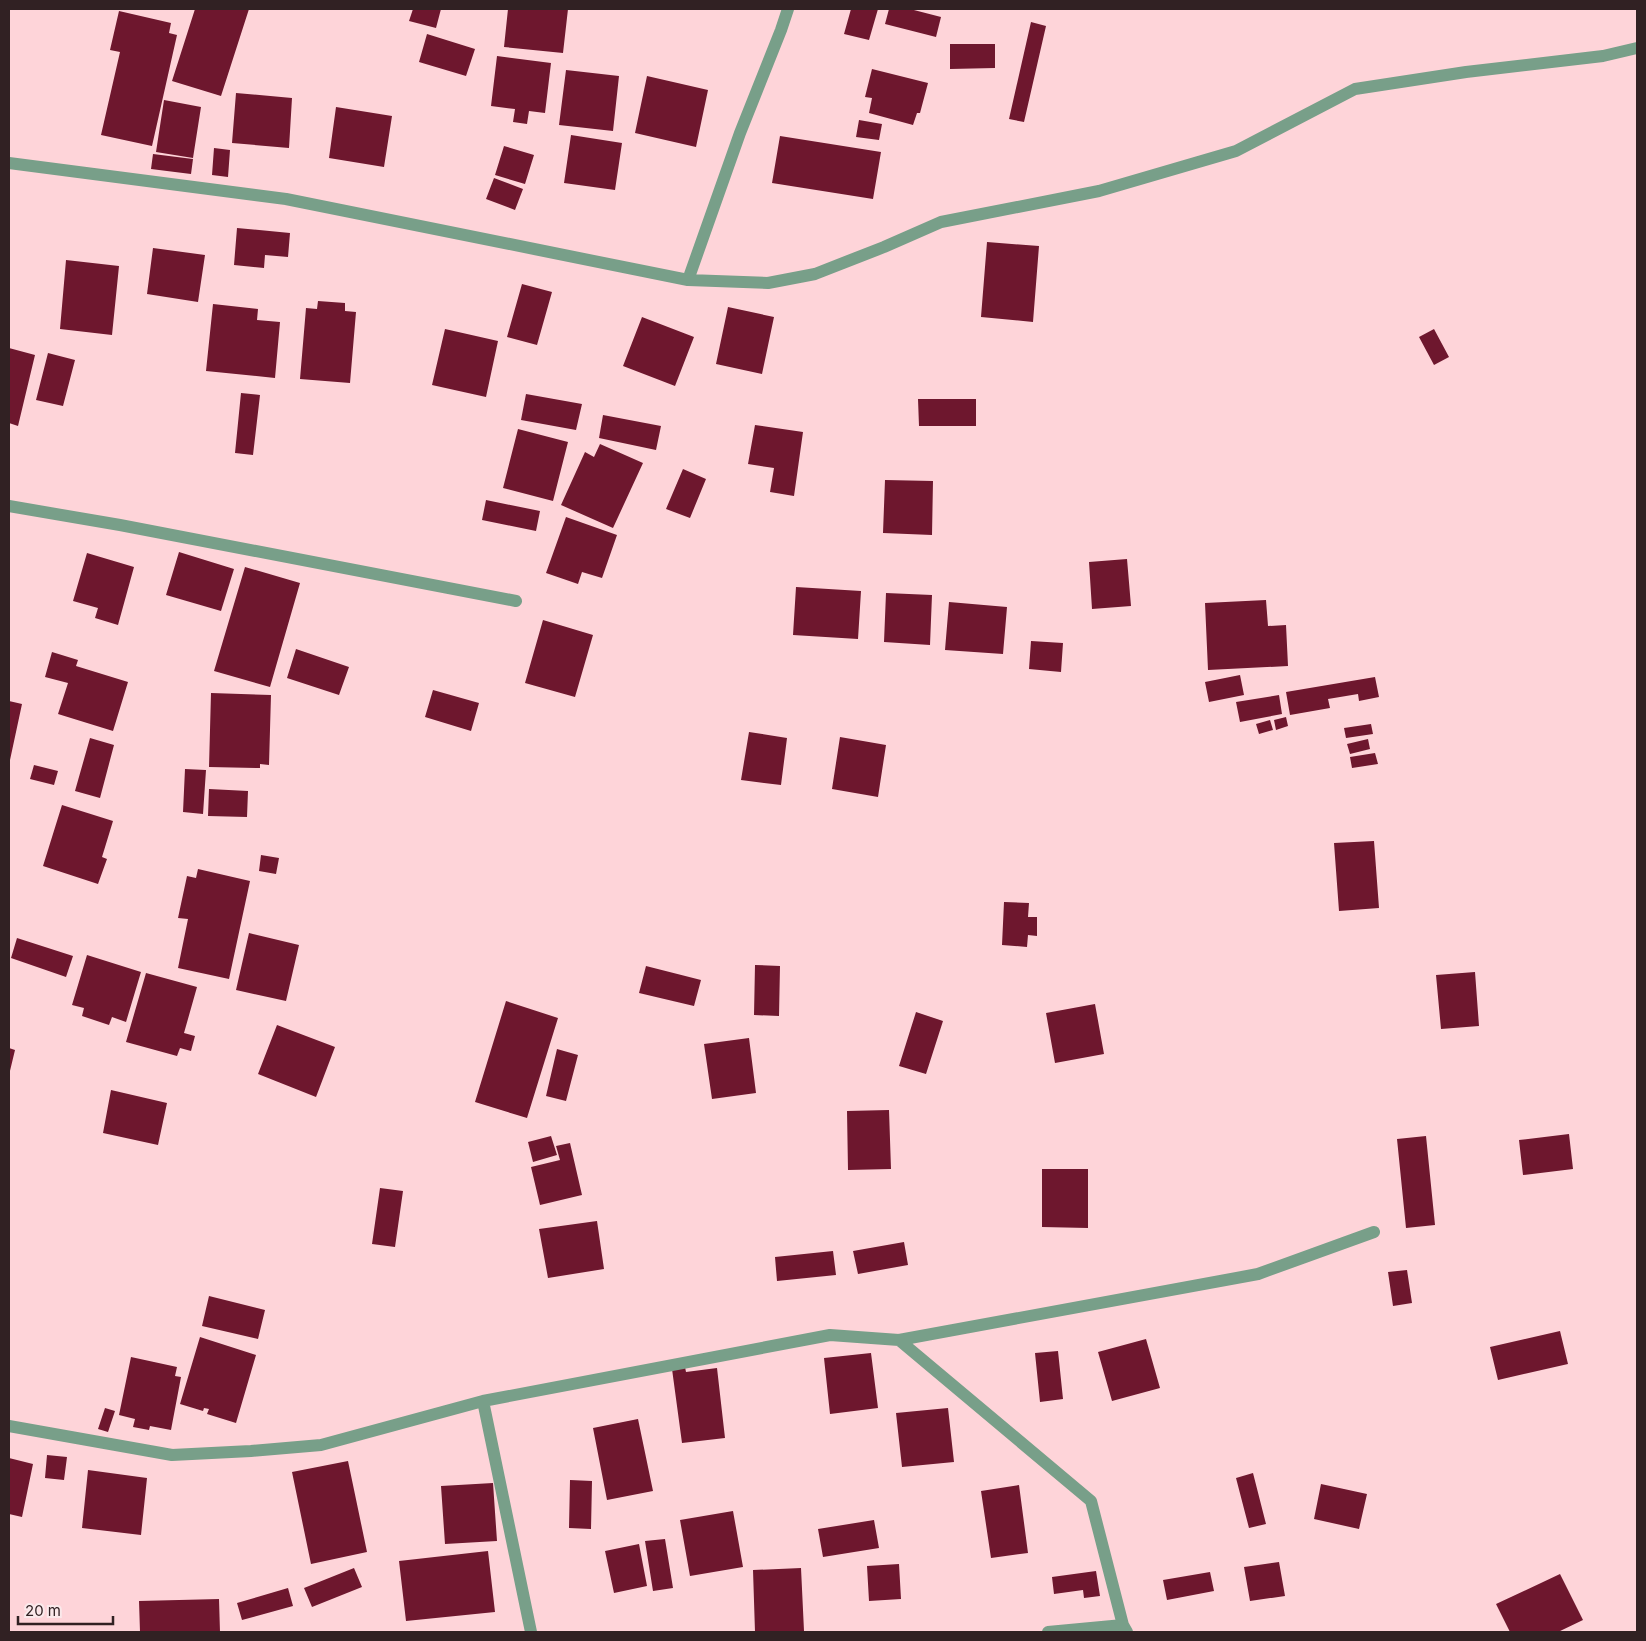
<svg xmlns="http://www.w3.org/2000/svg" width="1646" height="1641" font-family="Inter,sans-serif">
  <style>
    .building { fill: #6e172e }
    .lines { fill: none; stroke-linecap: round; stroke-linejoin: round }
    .street { stroke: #789f89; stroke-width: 12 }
  </style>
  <rect width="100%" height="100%" fill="#fed4d9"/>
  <path class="building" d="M 195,9 L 249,9 L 221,96 L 172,81 Z
    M 413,9 L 441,9 L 436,28 L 409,21 Z
    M 508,9 L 568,9 L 563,53 L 504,47 Z
    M 851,9 L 878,9 L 869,40 L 844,34 Z
    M 889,9 L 910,9 L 941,17 L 936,37 L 885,24 Z
    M 119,11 L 171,23 L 169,33 L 177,35 L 152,146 L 101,135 L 120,52 L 110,50 Z
    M 1031,22 L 1046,26 L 1024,122 L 1009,119 Z
    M 427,34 L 475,49 L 466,76 L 419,62 Z
    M 950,44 L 995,44 L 995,68 L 950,69 Z
    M 497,56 L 551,63 L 545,113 L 529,111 L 527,124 L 513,122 L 515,109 L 491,106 Z
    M 872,69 L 928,83 L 920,113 L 917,113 L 913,125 L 869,113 L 872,98 L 865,97 Z
    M 566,70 L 619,76 L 613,131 L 559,125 Z
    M 647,76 L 708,90 L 696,147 L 635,133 Z
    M 236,93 L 292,98 L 289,148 L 232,143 Z
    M 164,100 L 201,107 L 193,158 L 156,152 Z
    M 336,107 L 392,116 L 384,167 L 329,158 Z
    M 859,120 L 882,124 L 879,140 L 856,137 Z
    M 571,135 L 622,143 L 615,190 L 564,183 Z
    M 780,136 L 881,152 L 873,199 L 772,183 Z
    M 504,146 L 534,155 L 525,184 L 495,175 Z
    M 214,148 L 230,150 L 228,177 L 212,175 Z
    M 153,154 L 193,159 L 191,174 L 151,169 Z
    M 494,178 L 523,189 L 515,210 L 486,199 Z
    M 237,228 L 290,233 L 288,257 L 265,255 L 264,268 L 234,265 Z
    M 987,242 L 1039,246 L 1033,322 L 981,317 Z
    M 153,248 L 205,255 L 198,302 L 147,294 Z
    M 66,260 L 119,266 L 112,335 L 60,329 Z
    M 522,284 L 552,292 L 537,345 L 507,337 Z
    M 318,301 L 345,303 L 345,311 L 356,312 L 350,383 L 300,379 L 306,308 L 317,309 Z
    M 213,304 L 258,309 L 257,320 L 280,322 L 275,378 L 206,371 Z
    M 728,307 L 774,317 L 762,374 L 716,364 Z
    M 642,317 L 694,337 L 675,386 L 623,366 Z
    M 445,329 L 498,341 L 486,397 L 432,385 Z
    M 1434,329 L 1449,357 L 1434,365 L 1419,337 Z
    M 9,348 L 35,355 L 18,426 L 9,423 Z
    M 48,353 L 75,360 L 63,406 L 36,400 Z
    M 241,393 L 260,395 L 253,455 L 235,453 Z
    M 526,394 L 582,404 L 576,430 L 521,420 Z
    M 918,399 L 976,399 L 976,426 L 919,426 Z
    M 603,415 L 661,426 L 656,450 L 599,438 Z
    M 755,425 L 803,432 L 794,496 L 770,492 L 774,468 L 748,464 Z
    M 518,429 L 568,442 L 553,501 L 503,488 Z
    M 600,444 L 643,463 L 613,528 L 561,505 L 585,452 L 594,457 Z
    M 683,469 L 706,479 L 690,518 L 666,509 Z
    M 885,480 L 933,481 L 932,535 L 883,533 Z
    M 486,500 L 540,511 L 536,531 L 482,520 Z
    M 566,517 L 617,535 L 602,578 L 582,572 L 578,584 L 546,573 Z
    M 179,552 L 234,569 L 221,611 L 166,595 Z
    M 87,553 L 134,567 L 118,625 L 95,618 L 98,608 L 73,601 Z
    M 1127,559 L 1131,606 L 1092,609 L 1089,562 Z
    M 245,567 L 300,583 L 270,687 L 214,671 Z
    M 796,587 L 861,591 L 858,639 L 793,635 Z
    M 886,593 L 932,595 L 930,645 L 884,642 Z
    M 1266,600 L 1268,626 L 1286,625 L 1288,666 L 1208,670 L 1205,603 Z
    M 949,602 L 1007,607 L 1003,654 L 945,650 Z
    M 543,620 L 593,635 L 575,697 L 525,683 Z
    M 1031,641 L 1063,643 L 1061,672 L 1029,669 Z
    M 296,649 L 349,667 L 339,695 L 287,678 Z
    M 52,652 L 78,660 L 76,666 L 128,682 L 113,731 L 58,714 L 68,683 L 45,677 Z
    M 1240,675 L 1244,695 L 1209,702 L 1205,682 Z
    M 1375,677 L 1379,697 L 1359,701 L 1358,694 L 1328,699 L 1330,708 L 1290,715 L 1286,692 Z
    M 433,690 L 479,703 L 471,731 L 425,717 Z
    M 211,693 L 271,695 L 269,765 L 260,764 L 260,768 L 209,767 Z
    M 1279,695 L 1282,714 L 1240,722 L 1236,702 Z
    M 9,701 L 22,704 L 10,760 L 9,760 Z
    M 1286,717 L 1288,726 L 1276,730 L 1274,720 Z
    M 1270,720 L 1273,730 L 1259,734 L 1256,724 Z
    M 1371,724 L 1373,734 L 1346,738 L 1344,728 Z
    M 749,732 L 787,738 L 781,785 L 741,780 Z
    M 840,737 L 886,745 L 878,797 L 832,789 Z
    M 90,738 L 114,745 L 100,798 L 75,791 Z
    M 1368,739 L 1370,749 L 1350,754 L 1347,744 Z
    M 1375,753 L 1378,764 L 1352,768 L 1350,757 Z
    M 34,765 L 58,771 L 54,785 L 30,779 Z
    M 185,769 L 206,770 L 203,814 L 183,812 Z
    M 209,789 L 248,791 L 247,817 L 208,816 Z
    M 62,805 L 113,821 L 102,857 L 107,859 L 98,884 L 43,866 Z
    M 1374,841 L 1379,908 L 1339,911 L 1334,843 Z
    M 261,855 L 279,858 L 276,874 L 259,871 Z
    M 198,869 L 250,881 L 229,979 L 178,968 L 188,919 L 178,918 L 187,876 L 196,878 Z
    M 1004,902 L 1029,903 L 1028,917 L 1037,917 L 1037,936 L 1028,935 L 1027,947 L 1002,945 Z
    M 249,933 L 299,945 L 286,1001 L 236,990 Z
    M 17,938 L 73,956 L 66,977 L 11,958 Z
    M 87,955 L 141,972 L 126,1022 L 112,1017 L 109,1025 L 82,1016 L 84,1008 L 72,1005 Z
    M 755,965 L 780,966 L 779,1016 L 754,1015 Z
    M 646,966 L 701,980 L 694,1006 L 639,993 Z
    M 1475,972 L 1479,1026 L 1441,1029 L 1436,975 Z
    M 146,973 L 197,987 L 184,1033 L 195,1036 L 191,1051 L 180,1048 L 177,1056 L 126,1042 Z
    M 506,1001 L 558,1018 L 527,1118 L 475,1102 Z
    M 1095,1004 L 1104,1054 L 1055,1063 L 1046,1013 Z
    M 916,1012 L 943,1021 L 926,1074 L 899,1066 Z
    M 277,1025 L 335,1047 L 316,1097 L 258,1074 Z
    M 749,1038 L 756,1093 L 712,1099 L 704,1044 Z
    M 9,1048 L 15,1050 L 9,1075 Z
    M 557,1049 L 578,1055 L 566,1101 L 546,1096 Z
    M 111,1090 L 167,1103 L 158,1145 L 103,1133 Z
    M 889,1110 L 891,1169 L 848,1170 L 847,1111 Z
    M 1569,1134 L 1573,1169 L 1523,1175 L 1519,1140 Z
    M 551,1136 L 557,1155 L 533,1162 L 528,1142 Z
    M 1426,1136 L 1435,1225 L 1406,1228 L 1397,1139 Z
    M 570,1143 L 582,1195 L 540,1205 L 531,1167 L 560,1160 L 556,1146 Z
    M 1042,1169 L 1088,1169 L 1088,1228 L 1042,1227 Z
    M 380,1188 L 403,1191 L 395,1247 L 372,1244 Z
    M 597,1221 L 604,1269 L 548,1278 L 539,1229 Z
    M 904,1242 L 908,1265 L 858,1274 L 853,1251 Z
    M 833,1251 L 836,1275 L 777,1281 L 775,1257 Z
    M 1407,1270 L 1412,1303 L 1393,1306 L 1388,1272 Z
    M 209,1296 L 265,1310 L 258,1339 L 202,1326 Z
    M 1560,1331 L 1568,1364 L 1498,1380 L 1490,1347 Z
    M 200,1337 L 256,1355 L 236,1423 L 207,1414 L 209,1409 L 204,1408 L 203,1411 L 180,1404 Z
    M 1146,1339 L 1160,1388 L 1112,1401 L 1098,1352 Z
    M 1058,1351 L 1063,1399 L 1040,1402 L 1035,1353 Z
    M 871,1353 L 878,1408 L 830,1414 L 824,1358 Z
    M 131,1357 L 177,1367 L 175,1376 L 181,1377 L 171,1430 L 150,1426 L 149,1430 L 133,1427 L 135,1419 L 119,1415 Z
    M 685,1367 L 686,1372 L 717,1368 L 725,1438 L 682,1443 L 672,1369 Z
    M 105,1408 L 115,1411 L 108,1432 L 98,1429 Z
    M 948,1408 L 954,1462 L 902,1467 L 896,1413 Z
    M 638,1419 L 653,1491 L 607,1500 L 593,1428 Z
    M 47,1455 L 67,1457 L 64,1480 L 45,1478 Z
    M 9,1458 L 33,1464 L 22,1517 L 9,1514 Z
    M 348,1461 L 367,1552 L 311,1564 L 292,1472 Z
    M 88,1470 L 147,1478 L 141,1535 L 82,1528 Z
    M 1253,1473 L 1266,1524 L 1249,1528 L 1236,1478 Z
    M 570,1480 L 592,1481 L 591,1529 L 569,1528 Z
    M 493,1483 L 497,1541 L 445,1544 L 441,1486 Z
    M 1321,1484 L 1367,1494 L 1359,1529 L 1314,1519 Z
    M 1019,1485 L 1028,1553 L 991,1558 L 981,1491 Z
    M 733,1511 L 743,1567 L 690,1576 L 680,1520 Z
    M 874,1520 L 879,1548 L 823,1557 L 818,1529 Z
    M 665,1539 L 673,1588 L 653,1591 L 645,1541 Z
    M 639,1544 L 647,1586 L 614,1593 L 605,1551 Z
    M 488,1551 L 495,1612 L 406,1621 L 399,1561 Z
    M 1279,1562 L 1285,1596 L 1250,1601 L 1244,1567 Z
    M 899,1564 L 901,1599 L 869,1601 L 867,1566 Z
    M 354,1568 L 362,1587 L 312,1607 L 304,1588 Z
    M 801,1568 L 804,1631 L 755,1632 L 753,1570 Z
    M 1096,1571 L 1100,1596 L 1084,1598 L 1083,1590 L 1054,1594 L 1052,1577 Z
    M 1210,1572 L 1214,1591 L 1167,1600 L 1163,1580 Z
    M 1560,1574 L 1583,1620 L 1558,1632 L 1510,1632 L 1496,1604 Z
    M 288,1588 L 293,1606 L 242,1620 L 237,1603 Z
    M 219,1599 L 220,1632 L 140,1632 L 139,1601 Z"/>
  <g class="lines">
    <path class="street" d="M 9,163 L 286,199 L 688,280 L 768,283 L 815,274 L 884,247 L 941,222 L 1099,191 L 1236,151 L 1355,89 L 1466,72 L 1603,56 L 1637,48
      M 688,280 L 740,133 L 781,30 L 788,9
      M 9,506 L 120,525 L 516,601
      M 899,1340 L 1091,1501 L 1123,1625
      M 483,1401 L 531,1632
      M 9,1426 L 172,1455 L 251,1451 L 321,1445 L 483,1401 L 830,1335 L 899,1340 L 1258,1274 L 1374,1232
      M 1048,1632 L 1123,1625 L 1127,1632"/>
  </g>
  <rect width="1646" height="1641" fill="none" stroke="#312123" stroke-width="20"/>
  <path d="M18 1616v8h95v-8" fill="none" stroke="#312123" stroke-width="2.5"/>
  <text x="25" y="1616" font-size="15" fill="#312123" stroke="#fae9eb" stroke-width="4" paint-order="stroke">20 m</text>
</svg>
